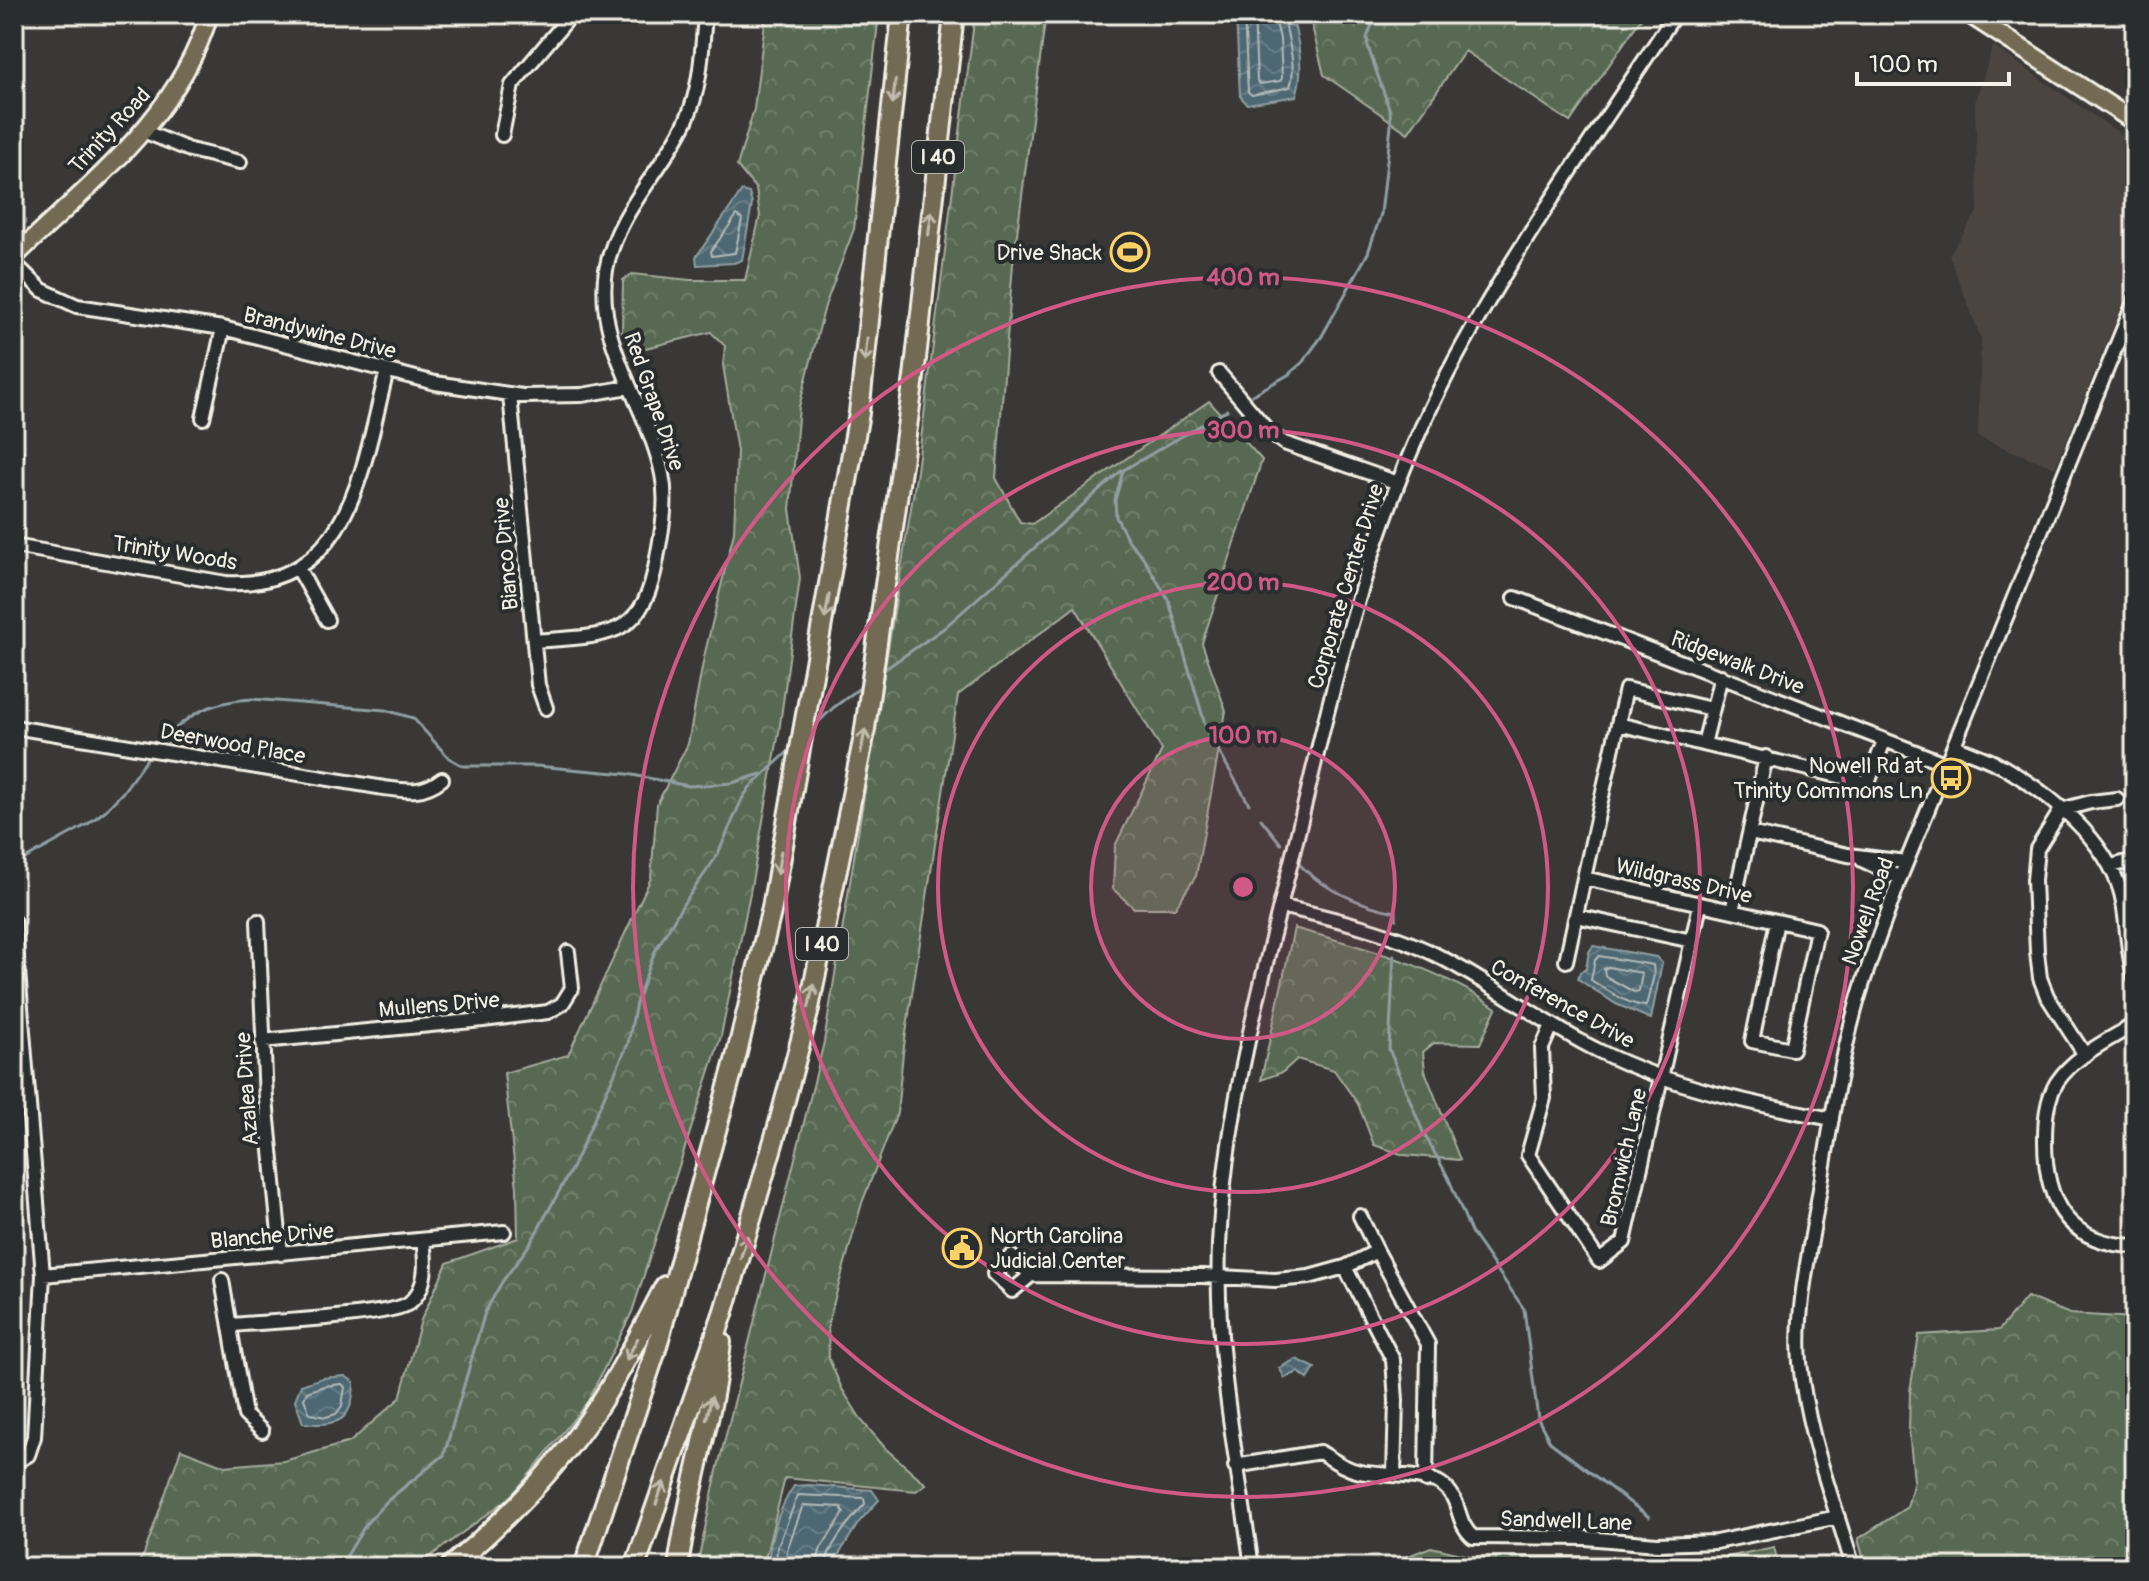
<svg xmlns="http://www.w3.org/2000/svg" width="2149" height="1581" font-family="Pangolin,sans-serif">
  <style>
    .built { fill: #4b4542 }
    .forest { fill: url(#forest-crowns); stroke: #a6ad9d; stroke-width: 2 }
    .water { fill: url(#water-waves); stroke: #909fa2; stroke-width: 2 }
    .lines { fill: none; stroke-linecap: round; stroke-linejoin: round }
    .shore { stroke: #b2bab9; stroke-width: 2 }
    .stream { stroke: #909fa2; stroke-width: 3 }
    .minor-casing { stroke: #f4f1e8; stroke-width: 18 }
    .major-casing { stroke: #f4f1e8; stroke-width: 22 }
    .highway-casing { stroke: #f4f1e8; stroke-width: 24 }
    .minor { stroke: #2a2d2e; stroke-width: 12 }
    .major { stroke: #736b52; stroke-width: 16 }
    .highway { stroke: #736b52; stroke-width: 18 }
    .oneway { stroke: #c0bbac }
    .ring { fill: none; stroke: #d15985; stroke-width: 4 }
    .labels { text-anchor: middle; stroke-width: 8; stroke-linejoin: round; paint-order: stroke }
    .shield { fill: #2a2d2e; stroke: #b7b6b0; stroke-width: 2 }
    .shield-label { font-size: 20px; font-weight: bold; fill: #f4f1e8 }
    .street-label { font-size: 22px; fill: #f4f1e8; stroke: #2a2d2e }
    .poi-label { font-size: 22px; fill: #f4f1e8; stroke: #2a2d2e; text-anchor: end }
    .centre { fill: #d15985; stroke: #2a2d2e; stroke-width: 4 }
    .ring-label { font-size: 24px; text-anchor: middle; font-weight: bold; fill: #d15985; stroke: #2a2d2e; stroke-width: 8; stroke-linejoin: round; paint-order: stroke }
  </style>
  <defs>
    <pattern id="forest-crowns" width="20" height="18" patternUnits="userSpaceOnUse" patternTransform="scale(2)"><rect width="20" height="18" fill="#596952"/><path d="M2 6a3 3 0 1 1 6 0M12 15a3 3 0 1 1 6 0" fill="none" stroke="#717f6b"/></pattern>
    <pattern id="water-waves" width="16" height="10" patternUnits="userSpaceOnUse" patternTransform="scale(2)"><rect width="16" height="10" fill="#4e6873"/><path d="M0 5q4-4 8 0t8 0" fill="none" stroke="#687e87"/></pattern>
  </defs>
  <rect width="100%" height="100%" fill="#393837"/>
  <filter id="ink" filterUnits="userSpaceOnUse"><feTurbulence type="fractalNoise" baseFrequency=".0125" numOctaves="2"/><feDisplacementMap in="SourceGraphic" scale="16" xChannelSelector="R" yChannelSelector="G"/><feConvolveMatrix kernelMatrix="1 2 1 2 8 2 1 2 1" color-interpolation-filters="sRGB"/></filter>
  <g filter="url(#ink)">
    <path class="built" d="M 1993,46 L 2135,144 L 2135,274 L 2055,468 L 1978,437 L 1981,338 L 1949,255 L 1978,211 L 1975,103 Z"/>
    <path class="forest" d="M 766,14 L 879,14 L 854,229 L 825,306 L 799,407 L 790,509 L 800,578 L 779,732 L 750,893 L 721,1036 L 632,1312 L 588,1401 L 512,1496 L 416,1567 L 135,1567 L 144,1554 L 181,1449 L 225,1466 L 284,1461 L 350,1442 L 400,1398 L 421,1320 L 447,1263 L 518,1238 L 517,1188 L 504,1073 L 568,1055 L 651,878 L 657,804 L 688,744 L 704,657 L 734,532 L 737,451 L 723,365 L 725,346 L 711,332 L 633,351 L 622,332 L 623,280 L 632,274 L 690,280 L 745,280 L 760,216 L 756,189 L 737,166 L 754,109 Z
      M 975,14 L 1046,14 L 1013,264 L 996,478 L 1020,522 L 1032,524 L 1209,401 L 1262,460 L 1202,643 L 1226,711 L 1196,876 L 1175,908 L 1134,908 L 1113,889 L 1115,846 L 1162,750 L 1075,607 L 958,695 L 903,1053 L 897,1113 L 862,1203 L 828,1323 L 829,1359 L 842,1389 L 862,1421 L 886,1449 L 926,1484 L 916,1491 L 785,1478 L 763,1567 L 697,1567 L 717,1471 L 824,1042 L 917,471 Z
      M 1309,14 L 1644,14 L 1570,122 L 1465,51 L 1408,133 L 1324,75 Z
      M 1294,928 C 1364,948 1435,965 1496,1008 L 1480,1044 L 1434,1043 L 1423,1052 L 1425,1071 L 1460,1160 L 1404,1155 L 1374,1145 L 1358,1104 L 1334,1070 L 1297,1059 L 1283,1072 L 1261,1080 Z
      M 2027,1297 L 2070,1314 L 2135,1318 L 2135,1558 L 2105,1559 L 2095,1567 L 1866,1567 L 1858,1539 L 1907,1507 L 1914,1481 L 1909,1430 L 1910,1391 L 1919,1335 L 1999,1330 Z
      M 1431,1547 L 1470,1556 L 1727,1557 L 1774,1547 L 1779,1567 L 1403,1567 L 1400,1559 Z"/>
    <path class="water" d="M 1236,14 L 1291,14 C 1299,40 1305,70 1296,96 L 1247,104 L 1240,96 Z
      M 742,191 L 749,193 L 752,204 L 742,260 L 734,263 L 697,265 L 696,257 Z
      M 1593,946 L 1656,957 L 1662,963 L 1651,1019 L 1616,1004 L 1578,979 L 1580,972 L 1586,969 L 1589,952 Z
      M 1296,1359 L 1315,1368 L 1308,1379 L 1298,1372 L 1285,1378 L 1279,1368 Z
      M 345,1376 L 354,1382 C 353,1421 339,1427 303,1423 L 295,1400 L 301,1385 L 322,1378 Z
      M 809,1485 L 872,1490 L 879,1500 L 859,1522 L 831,1567 L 768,1567 C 769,1540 778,1509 794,1486 Z"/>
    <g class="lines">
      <path class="shore" d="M 1244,14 L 1248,92 L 1252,95 L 1290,87 C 1298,64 1286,37 1284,14
        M 1254,14 L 1257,81 L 1260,84 L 1280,81 L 1282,78 L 1280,39 L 1274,14
        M 737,215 L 742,219 L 735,253 L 712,256 L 711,251 Z
        M 1599,956 L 1653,965 L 1654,975 L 1646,1006 C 1627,1005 1607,990 1591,980 L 1595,960 Z
        M 1608,967 L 1642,973 L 1639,991 L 1634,992 L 1605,976 L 1604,969 Z
        M 342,1384 L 345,1387 L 342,1406 L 336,1414 L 326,1417 L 310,1414 L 304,1399 L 307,1392 L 324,1386 Z
        M 776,1567 L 777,1548 L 798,1495 L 864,1498 L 865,1504 C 850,1520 828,1545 825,1567
        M 786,1567 L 787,1550 L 803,1505 L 841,1507 L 844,1513 L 821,1548 L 815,1567"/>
      <path class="stream" d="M 1252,395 L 1288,375 L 1302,363 L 1322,336 L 1368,253 L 1381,214 L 1391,126 L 1390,111 L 1368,47 L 1367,38 L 1376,14
        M 1123,471 L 1115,500 L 1116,517 L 1128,540 L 1143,557 L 1169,601 L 1207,731 L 1249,804
        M 881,672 L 944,628 L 1120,472 L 1227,410
        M 810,730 L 833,708 L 865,684
        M 156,747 C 187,715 206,702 252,699 L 385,710 L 413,718 L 449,758 L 463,766 L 536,766 L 627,774 L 689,786 L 732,783 L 761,774
        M 1261,819 L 1281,844
        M 1298,863 C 1322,889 1362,906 1396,912 L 1396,919
        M 14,865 L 88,824 L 106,810 L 123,792 L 151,753
        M 1394,955 L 1389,1049 L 1423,1132 L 1448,1177 L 1471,1232 L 1524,1309 L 1538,1419 L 1550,1442 L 1649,1517
        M 340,1567 L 366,1524 L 387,1501 L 444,1455 L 485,1312 L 502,1282 L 530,1244 L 572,1168 L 628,1044 L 636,1003 L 655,951 L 684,903 L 717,856 L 742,799 L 750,787 L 791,749"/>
      <defs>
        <path id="minor" d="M 143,131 L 190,150 L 240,162
          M 502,135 L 512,85 L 572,14
          M 14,263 L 42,290 L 77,306 L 223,328 L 435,383 L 522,396 L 582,395 L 629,387
          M 1219,373 L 1269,432 L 1284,443 L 1398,483
          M 510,395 L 538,685 L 546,708
          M 203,418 L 223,328
          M 14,463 L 16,454
          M 14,546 L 226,583 C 352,589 363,463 387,371
          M 298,568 L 327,620
          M 1515,598 L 1947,764
          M 534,641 C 606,635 643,642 657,558 C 662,530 668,502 662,474 C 648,405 594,344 606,270 C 617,211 661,173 686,121 C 701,88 702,50 705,14
          M 1618,724 L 1626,689 L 1711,709
          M 14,727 L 384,788 C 407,791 423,794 442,779
          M 1704,744 L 1721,676
          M 1954,746 C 1970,753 1989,759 2005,768 C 2051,795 2106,839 2121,893 C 2128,920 2126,951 2135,978
          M 1750,833 L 1848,855 L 1906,862
          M 1862,860 L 1900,878
          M 2111,866 L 2135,860
          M 1280,906 C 1332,918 1395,933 1442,958 C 1496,986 1544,1024 1599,1051 C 1671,1087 1754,1104 1832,1119
          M 1732,911 L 1766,757
          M 1576,916 L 1692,941
          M 258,921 L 266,1099 L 281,1254
          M 1777,921 L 1817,930 L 1792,1049 L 1752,1041 L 1777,921 L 1584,878 L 1618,724 L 1868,783 L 1884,741
          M 14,922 L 43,1275 L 34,1437 L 28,1455 L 14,1463
          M 1566,961 L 1584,878
          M 2135,1024 C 2109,1040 2075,1055 2057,1082 C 2046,1100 2045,1121 2045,1141 C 2045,1203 2068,1244 2135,1246
          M 1552,1025 L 1542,1048 L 1544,1098 L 1528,1155 L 1599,1261 L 1624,1242 L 1700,905
          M 262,1041 L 483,1020 L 548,1012 L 562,1004 L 572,988 L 568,952
          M 2085,1055 L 2047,996 L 2040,978 L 2037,952 L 2034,880 L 2037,849 L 2061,810 L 2091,802 L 2117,799
          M 1360,1216 L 1377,1251
          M 1345,1267 L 1377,1251 L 1428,1344 L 1426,1481
          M 43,1275 L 504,1232
          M 1031,1275 L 1012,1291 L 994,1274 L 1011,1256 L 1031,1275 L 1203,1276 L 1275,1280 L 1309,1277 L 1345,1267 L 1393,1360 L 1396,1400 L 1394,1475
          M 222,1280 L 245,1415 L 262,1431
          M 231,1325 C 262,1322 391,1317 409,1303 C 428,1288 426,1262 423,1240
          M 1235,1466 L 1320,1452 C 1333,1460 1345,1469 1360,1472 C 1379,1476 1427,1474 1441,1484 C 1463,1499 1454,1521 1473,1537 L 1586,1538 L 1657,1544 L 1716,1542 L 1838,1517
          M 1252,1567 C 1237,1458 1215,1357 1219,1245 C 1225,1115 1260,988 1291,862 C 1331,695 1368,525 1448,373 C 1514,248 1598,132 1675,14
          M 1853,1567 C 1834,1501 1806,1431 1800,1362 C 1796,1313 1808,1260 1816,1212 C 1828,1144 1837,1076 1855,1010 C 1867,964 1885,922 1900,878 L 2135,300"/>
        <path id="major" d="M 1969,14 L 2135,122
          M 14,257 C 88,185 180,117 209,14"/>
        <path id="highway" d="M 450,1567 C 507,1519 559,1467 599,1405 C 624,1367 644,1326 665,1286
          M 584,1567 L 655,1353 L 735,1061 L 772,908 L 859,413 L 902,14
          M 635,1567 L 724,1311 L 779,1123 L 808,1013 L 864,736 L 914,377 L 954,14
          M 678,1567 C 688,1491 713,1418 721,1342"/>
      </defs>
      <use href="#minor" class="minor-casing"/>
      <use href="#major" class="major-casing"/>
      <use href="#highway" class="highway-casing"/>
      <use href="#minor" class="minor"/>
      <use href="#major" class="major"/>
      <use href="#highway" class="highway"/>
    </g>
    <defs><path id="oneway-shaft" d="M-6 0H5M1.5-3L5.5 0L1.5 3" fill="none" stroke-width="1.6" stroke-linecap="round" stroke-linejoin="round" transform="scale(2)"/></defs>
    <g class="oneway">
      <use href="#oneway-shaft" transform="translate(894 92) rotate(96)"/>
      <use href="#oneway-shaft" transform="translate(930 223) rotate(-83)"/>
      <use href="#oneway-shaft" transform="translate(866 350) rotate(96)"/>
      <use href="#oneway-shaft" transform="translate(827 607) rotate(100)"/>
      <use href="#oneway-shaft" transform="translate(863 741) rotate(-80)"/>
      <use href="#oneway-shaft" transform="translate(779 863) rotate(99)"/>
      <use href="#oneway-shaft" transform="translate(811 996) rotate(-78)"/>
      <use href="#oneway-shaft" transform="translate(744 1247) rotate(-73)"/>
      <use href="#oneway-shaft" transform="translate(632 1349) rotate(118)"/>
      <use href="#oneway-shaft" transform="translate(709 1408) rotate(-77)"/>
      <use href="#oneway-shaft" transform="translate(660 1493) rotate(-71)"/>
    </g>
  </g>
  <circle cx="1243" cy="887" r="152" fill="#d15985" fill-opacity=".12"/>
  <g class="ring">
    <circle cx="1243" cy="887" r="152"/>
    <circle cx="1243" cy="887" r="305"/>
    <circle cx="1243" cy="887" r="457"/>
    <circle cx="1243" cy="887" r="610"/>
  </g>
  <defs>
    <symbol id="stadium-ring" viewBox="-11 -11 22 22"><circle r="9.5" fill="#2a2d2e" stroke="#ffd166" stroke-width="1.5"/><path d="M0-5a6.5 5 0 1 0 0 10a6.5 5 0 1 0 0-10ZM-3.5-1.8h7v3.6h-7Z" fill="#ffd166"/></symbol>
    <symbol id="bus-ring" viewBox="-11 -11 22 22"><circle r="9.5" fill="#2a2d2e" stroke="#ffd166" stroke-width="1.5"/><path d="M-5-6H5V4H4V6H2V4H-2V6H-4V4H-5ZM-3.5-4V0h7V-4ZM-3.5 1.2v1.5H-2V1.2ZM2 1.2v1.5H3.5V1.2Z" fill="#ffd166"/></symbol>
    <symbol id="civic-ring" viewBox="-11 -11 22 22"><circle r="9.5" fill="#2a2d2e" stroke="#ffd166" stroke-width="1.5"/><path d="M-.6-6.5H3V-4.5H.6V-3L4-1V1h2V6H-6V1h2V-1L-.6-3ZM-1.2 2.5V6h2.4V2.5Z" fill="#ffd166"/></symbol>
  </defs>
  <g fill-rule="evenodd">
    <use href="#stadium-ring" x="1108" y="230" width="44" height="44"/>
    <use href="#bus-ring" x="1929" y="756" width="44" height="44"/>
    <use href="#civic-ring" x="940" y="1226" width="44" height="44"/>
  </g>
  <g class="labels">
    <g class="shield">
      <rect x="912" y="141" width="52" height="32" rx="6"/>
      <rect x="796" y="928" width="52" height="32" rx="6"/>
    </g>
    <g class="shield-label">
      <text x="938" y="164">I 40</text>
      <text x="822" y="951">I 40</text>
    </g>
    <g class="street-label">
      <text transform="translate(109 130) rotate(-47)" y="8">Trinity Road</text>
      <text transform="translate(320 332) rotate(14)" y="8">Brandywine Drive</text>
      <text transform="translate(655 401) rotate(71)" y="8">Red Grape Drive</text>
      <text transform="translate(175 552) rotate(9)" y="8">Trinity Woods</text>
      <text transform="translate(505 554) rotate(-95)" y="8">Bianco Drive</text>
      <text transform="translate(1345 586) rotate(-73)" y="8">Corporate Center Drive</text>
      <text transform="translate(1738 662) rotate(21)" y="8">Ridgewalk Drive</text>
      <text transform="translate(233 743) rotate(10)" y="8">Deerwood Place</text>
      <text transform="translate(1684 880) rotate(13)" y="8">Wildgrass Drive</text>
      <text transform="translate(1867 911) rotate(-70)" y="8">Nowell Road</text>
      <text transform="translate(1563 1003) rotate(29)" y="8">Conference Drive</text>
      <text transform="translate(439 1004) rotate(-5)" y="8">Mullens Drive</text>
      <text transform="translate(246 1089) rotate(-94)" y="8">Azalea Drive</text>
      <text transform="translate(1623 1157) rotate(-77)" y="8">Bromwich Lane</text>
      <text transform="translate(272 1235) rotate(-5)" y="8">Blanche Drive</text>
      <text transform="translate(1566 1520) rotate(2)" y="8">Sandwell Lane</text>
    </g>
    <g class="poi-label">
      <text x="1102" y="260">Drive Shack</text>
      <text x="1923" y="773">Nowell Rd at<tspan x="1923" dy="25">Trinity Commons Ln</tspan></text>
      <text x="990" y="1243" text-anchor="start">North Carolina<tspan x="990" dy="25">Judicial Center</tspan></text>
    </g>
  </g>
  <circle cx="1243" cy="887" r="12" class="centre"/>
  <g class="ring-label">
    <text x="1243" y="285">400 m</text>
    <text x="1243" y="438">300 m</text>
    <text x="1243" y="590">200 m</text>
    <text x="1243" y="743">100 m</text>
  </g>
  <rect width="2149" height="1581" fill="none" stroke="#2a2d2e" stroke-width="48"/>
  <rect x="24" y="24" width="2101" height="1533" fill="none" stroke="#f4f1e8" stroke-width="3" filter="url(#ink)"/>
  <path d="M1857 72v12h152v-12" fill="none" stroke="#f4f1e8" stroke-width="4"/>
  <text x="1869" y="72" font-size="24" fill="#f4f1e8" stroke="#2a2d2e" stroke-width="6" paint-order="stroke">100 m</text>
</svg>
